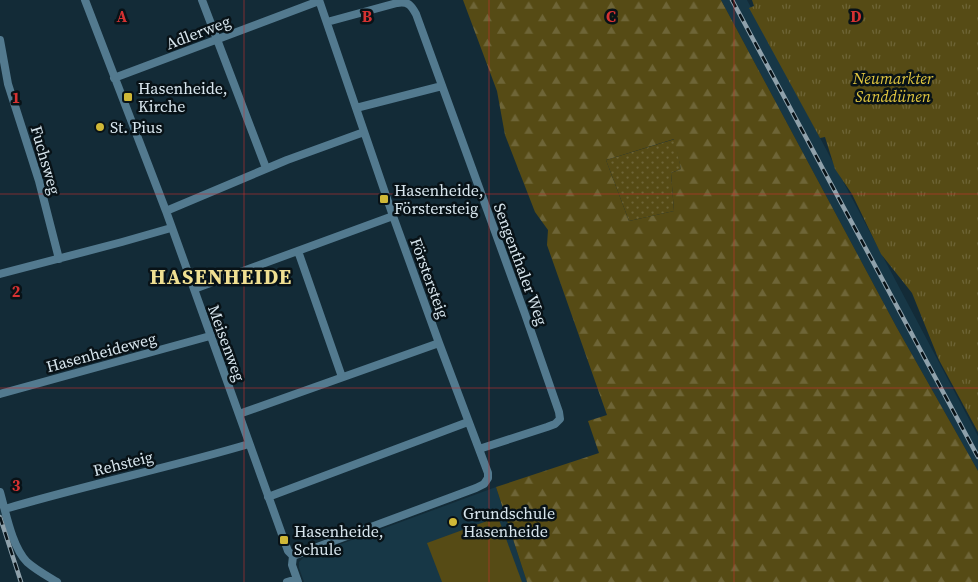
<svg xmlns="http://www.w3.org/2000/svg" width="978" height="582" font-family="'Source Serif 4',serif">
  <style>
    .built { fill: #173746 }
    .grass { fill: url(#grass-dots) }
    .forest { fill: url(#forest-firs); fill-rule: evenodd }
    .park { fill: url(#park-tufts) }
    .pitch { fill: #564b15 }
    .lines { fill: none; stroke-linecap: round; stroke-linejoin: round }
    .street { stroke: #537a8f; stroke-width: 8 }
    .rail-casing { stroke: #8fa1ab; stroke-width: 4.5 }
    .rail { stroke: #081217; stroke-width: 2.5; stroke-dasharray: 8; stroke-linecap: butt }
    .grid { fill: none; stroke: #d63232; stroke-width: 1; stroke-opacity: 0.55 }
    .poi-dot { fill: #d0b837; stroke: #081217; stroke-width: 2 }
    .labels { text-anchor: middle; stroke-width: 5; stroke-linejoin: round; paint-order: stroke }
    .street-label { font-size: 16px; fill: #d8e6ee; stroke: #081217 }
    .park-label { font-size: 16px; font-style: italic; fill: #e1c740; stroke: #081217 }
    .poi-label { font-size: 16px; fill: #d8e6ee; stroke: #081217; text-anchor: start }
    .district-label { font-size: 21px; font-weight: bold; letter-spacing: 1px; fill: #f0e092; stroke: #081217 }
    .grid-label { font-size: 16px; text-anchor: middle; font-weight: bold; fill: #d63232; stroke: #081217; stroke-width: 5; stroke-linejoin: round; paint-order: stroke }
  </style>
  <defs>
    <pattern id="grass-dots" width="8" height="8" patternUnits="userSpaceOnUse" patternTransform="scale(1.25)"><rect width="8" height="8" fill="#564b15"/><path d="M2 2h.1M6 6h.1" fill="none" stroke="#6e6537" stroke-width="1.8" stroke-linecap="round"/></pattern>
    <pattern id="forest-firs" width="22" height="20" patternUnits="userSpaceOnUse" patternTransform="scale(1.25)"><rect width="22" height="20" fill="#564b15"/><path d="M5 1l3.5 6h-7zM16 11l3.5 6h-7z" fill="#6e6537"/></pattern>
    <pattern id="park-tufts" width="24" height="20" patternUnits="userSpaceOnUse" patternTransform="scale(1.25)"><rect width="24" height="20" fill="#564b15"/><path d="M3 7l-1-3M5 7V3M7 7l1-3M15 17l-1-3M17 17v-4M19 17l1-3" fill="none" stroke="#6e6537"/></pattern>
  </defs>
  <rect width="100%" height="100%" fill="#132b37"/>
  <path class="built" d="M 721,0 L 747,0 L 978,436 L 978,471 L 897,328 Z
    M 496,487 L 527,582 L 304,582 L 299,568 L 299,562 L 303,558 Z
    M 0,510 L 23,582 L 18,582 L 15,572 L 0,524 Z"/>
  <path class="grass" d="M 675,139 L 681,169 L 671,173 L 674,211 L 629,221 L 606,160 Z"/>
  <path class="forest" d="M 463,0 L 721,0 L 897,328 L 978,471 L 978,582 L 527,582 L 496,487 L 599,453 L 588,421 L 607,415 L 547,245 L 548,230 L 535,212 L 505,135 L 497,91 ZM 674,139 L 681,169 L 671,173 L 674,211 L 629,221 L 606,160 Z"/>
  <path class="park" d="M 752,0 L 978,0 L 978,432 L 939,360 L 912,293 L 881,254 L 852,194 L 835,169 L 825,137 L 820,138 L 749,8 L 754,6 Z"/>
  <path class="pitch" d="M 498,517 L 522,582 L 442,582 L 427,543 Z"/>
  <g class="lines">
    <path class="street" d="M 85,0 L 166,211 L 284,540 L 288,551 L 293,556 L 292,565 L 298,582
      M 202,0 L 266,168
      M 327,22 L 397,3 C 408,1 411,5 416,14 L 525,314 L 559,412 L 560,419 L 555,424 L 547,427 L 479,449
      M 0,40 L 8,84 L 39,181 L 59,259
      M 114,78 L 319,1
      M 356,108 L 442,86
      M 166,211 L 287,160 L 364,132
      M 298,251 L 342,377
      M 0,274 L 122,242 L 171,228
      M 194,289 L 393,216
      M 0,394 L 210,336
      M 239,414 L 439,343
      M 0,492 C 6,513 12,547 27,562 C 36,570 47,576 57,582
      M 268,497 L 468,422
      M 5,509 C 86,485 168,468 249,444
      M 293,556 L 476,488 L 484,484 L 488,478 L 488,473 L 439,343 L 393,216 L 319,0
      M 287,582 L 297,579"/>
    <defs>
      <path id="rail" d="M 732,0 L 978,457
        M 0,517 L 21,582"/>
    </defs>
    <use href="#rail" class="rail-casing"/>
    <use href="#rail" class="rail"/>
  </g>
  <path class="grid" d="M 244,0 L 244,582M 489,0 L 489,582M 734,0 L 734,582M 0,194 L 978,194M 0,388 L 978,388"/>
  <g class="poi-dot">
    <rect x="123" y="92" width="10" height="10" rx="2.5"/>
    <circle cx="100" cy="127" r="5"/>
    <rect x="379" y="194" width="10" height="10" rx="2.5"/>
    <circle cx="453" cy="522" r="5"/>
    <rect x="279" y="535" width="10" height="10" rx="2.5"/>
  </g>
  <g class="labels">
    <g class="street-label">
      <text transform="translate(198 32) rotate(-21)" y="6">Adlerweg</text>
      <text transform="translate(46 160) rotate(74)" y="6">Fuchsweg</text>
      <text transform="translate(521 264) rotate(70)" y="6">Sengenthaler Weg</text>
      <text transform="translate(430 278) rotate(70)" y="6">Förstersteig</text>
      <text transform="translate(227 343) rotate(70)" y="6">Meisenweg</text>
      <text transform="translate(101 352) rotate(-15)" y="6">Hasenheideweg</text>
      <text transform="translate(123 463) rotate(-14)" y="6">Rehsteig</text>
    </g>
    <g class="park-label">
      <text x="893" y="84">Neumarkter<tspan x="893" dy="18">Sanddünen</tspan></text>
    </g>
    <g class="poi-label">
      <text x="138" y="94">Hasenheide,<tspan x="138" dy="18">Kirche</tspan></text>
      <text x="110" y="133">St. Pius</text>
      <text x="394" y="196">Hasenheide,<tspan x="394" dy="18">Förstersteig</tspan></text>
      <text x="463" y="519">Grundschule<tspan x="463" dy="18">Hasenheide</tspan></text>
      <text x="294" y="537">Hasenheide,<tspan x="294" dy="18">Schule</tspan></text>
    </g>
    <g class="district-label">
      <text x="221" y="284">HASENHEIDE</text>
    </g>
  </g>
  <g class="grid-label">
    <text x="122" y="22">A</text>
    <text x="367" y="22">B</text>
    <text x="611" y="22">C</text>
    <text x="856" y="22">D</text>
    <text x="16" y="103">1</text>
    <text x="16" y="297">2</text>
    <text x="16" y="491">3</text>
  </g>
</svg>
